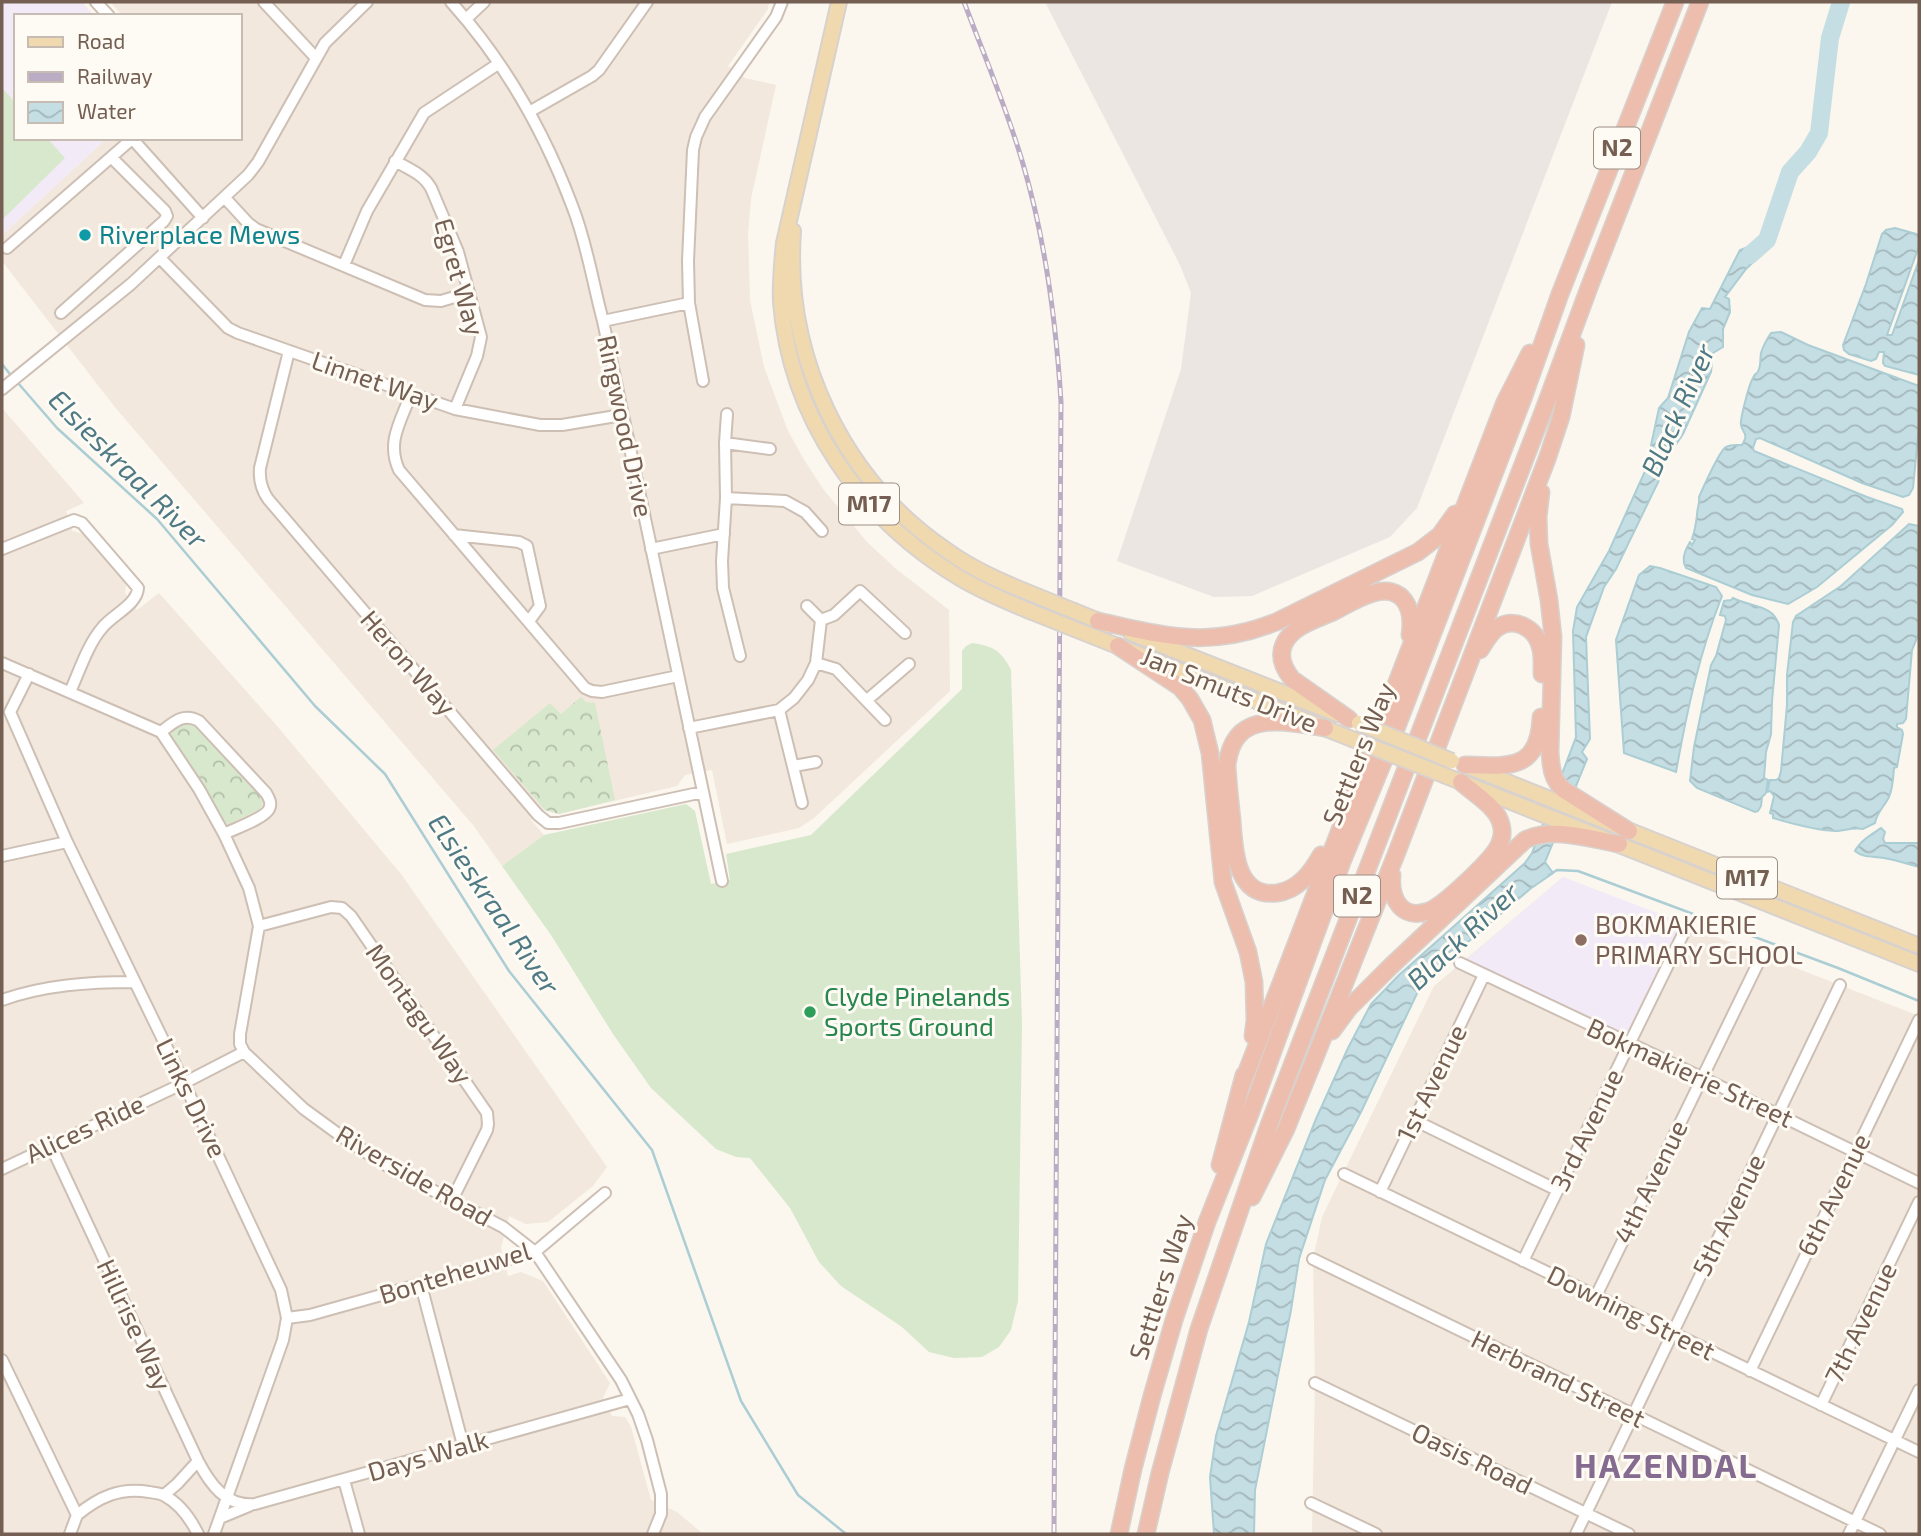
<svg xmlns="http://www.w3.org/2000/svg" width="1921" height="1536" font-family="'Exo 2',sans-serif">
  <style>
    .residential { fill: #f2e8dd }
    .industrial { fill: #ece6e2 }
    .education { fill: #f3eaf8 }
    .forest { fill: url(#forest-crowns) }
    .pitch { fill: #d7e8cd }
    .water { fill: url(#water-waves); stroke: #abcdd4; stroke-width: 2 }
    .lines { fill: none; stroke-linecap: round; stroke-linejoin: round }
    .stream { stroke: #abcdd4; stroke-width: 2.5 }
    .river { stroke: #c4dee3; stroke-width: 18 }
    .minor-casing { stroke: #cdbfb4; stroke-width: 14 }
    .major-casing { stroke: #d8d2cf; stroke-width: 18 }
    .highway-casing { stroke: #d8d2cf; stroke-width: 19 }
    .minor { stroke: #fff; stroke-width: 10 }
    .major { stroke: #f1d9af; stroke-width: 14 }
    .highway { stroke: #edbead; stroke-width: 16 }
    .rail-casing { stroke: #baacc5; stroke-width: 5 }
    .rail { stroke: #fefaf4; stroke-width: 2.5; stroke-dasharray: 8; stroke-linecap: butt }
    .major-bridge-casing { stroke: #d8d2cf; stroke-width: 18; stroke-linecap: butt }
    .major-bridge { stroke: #f1d9af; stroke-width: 14 }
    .culture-dot { fill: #0f9aa8; stroke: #fefaf4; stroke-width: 2.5 }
    .education-dot { fill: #8d6e63; stroke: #fefaf4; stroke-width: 2.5 }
    .leisure-dot { fill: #2e9e5b; stroke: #fefaf4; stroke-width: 2.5 }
    .labels { text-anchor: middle; stroke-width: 6; stroke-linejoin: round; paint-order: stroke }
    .shield { fill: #fefaf4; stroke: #9d8e83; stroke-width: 2 }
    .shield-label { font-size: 24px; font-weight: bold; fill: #745f52 }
    .culture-label { font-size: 26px; fill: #0d838f; stroke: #fefaf4; text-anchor: start }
    .street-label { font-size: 26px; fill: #745f52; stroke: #fefaf4 }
    .education-label { font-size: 26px; fill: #785e54; stroke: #fefaf4; text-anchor: start }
    .leisure-label { font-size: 26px; fill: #27864d; stroke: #fefaf4; text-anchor: start }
    .water-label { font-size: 28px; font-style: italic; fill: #4e7a85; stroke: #fefaf4 }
    .district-label { font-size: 33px; font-weight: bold; letter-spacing: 2px; fill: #846b8f; stroke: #fefaf4 }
  </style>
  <defs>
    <pattern id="forest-crowns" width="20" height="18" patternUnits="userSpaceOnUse" patternTransform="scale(1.75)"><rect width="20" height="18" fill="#d7e8cd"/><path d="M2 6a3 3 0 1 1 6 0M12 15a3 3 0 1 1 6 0" fill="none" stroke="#b3bfa9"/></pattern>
    <pattern id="water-waves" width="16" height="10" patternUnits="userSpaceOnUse" patternTransform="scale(1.75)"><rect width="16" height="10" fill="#c4dee3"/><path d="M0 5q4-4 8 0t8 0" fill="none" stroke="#a4b7bb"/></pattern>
  </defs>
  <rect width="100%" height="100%" fill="#fbf6ee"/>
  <path class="residential" d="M 110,2 L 769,2 L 768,9 L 728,66 L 745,78 L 776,85 L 751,199 L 748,233 L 750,300 L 764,367 L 788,431 L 803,458 L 823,489 L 867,542 L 895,568 L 949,610 L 950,691 L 814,818 L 799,828 L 727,844 L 712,770 L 685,775 L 677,786 L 559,814 L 544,810 L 531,820 L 544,835 L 502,866 L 473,825 L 114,406 L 2,261 L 2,235 L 107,138 L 240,138 L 240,16 L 123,16 Z
    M 2,408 L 84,503 L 66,511 L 72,531 L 84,534 L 126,584 L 125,593 L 137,610 L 159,593 L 277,726 L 401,874 L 607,1167 L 593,1186 L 548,1222 L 526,1224 L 509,1216 L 501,1248 L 508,1276 L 521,1272 L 543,1281 L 610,1383 L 603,1398 L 612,1416 L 625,1417 L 631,1427 L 651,1500 L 677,1512 L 703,1534 L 2,1534 Z
    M 1563,877 L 1919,1016 L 1919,1534 L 1312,1534 L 1315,1383 L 1313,1259 L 1322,1217 L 1434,986 Z"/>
  <path class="industrial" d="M 1045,2 L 1612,2 L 1417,508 L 1390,537 L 1252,596 L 1214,597 L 1117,561 L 1181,369 L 1191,293 L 1180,265 Z"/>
  <path class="education" d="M 2,2 L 82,2 L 95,16 L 16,16 L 16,138 L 107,138 L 2,235 Z
    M 1563,877 L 1681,922 L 1629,1036 L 1467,959 Z"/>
  <path class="forest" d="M 581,697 L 586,702 L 595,703 L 615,800 L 559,814 L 545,810 L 493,750 L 550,703 L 561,714 Z
    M 190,718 L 264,799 L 260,809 L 229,824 L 222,822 L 167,732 Z"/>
  <path class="pitch" d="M 2,88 L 16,103 L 16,138 L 47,138 L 65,158 L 2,220 Z
    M 972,643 C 993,646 1002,651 1011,670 L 1022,1024 L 1018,1301 L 1011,1330 L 999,1347 L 982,1357 L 954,1358 L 929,1352 L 902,1327 L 841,1286 L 819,1262 L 790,1208 L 750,1158 L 736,1157 L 716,1149 L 651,1088 L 613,1034 L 551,935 L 502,866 L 544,835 L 686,804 L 695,811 L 711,884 L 730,880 L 726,854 L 811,835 L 962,689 L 962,651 L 966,646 Z"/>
  <path class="water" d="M 1895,228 L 1916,234 L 1919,237 L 1919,246 L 1887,335 L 1892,335 L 1919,260 L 1919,375 L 1885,366 L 1883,363 L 1884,352 L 1879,352 L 1876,359 L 1871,361 L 1849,354 L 1844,350 L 1843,345 L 1866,284 L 1882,234 L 1886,230 Z
    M 1767,240 L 1768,248 L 1746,269 L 1725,297 L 1729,299 L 1730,312 L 1723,329 L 1723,347 L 1713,353 L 1711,372 L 1683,434 L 1659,470 L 1662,474 L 1616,569 L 1604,587 L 1586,637 L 1590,739 L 1582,752 L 1587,759 L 1545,862 L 1553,873 L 1530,889 L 1468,942 L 1449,952 L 1421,985 L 1361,1112 L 1325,1180 L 1299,1259 L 1291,1310 L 1255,1490 L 1254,1534 L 1214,1534 L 1210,1477 L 1216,1436 L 1249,1322 L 1266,1244 L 1316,1119 L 1348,1048 L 1371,1004 L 1399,975 L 1525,863 L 1532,853 L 1576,737 L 1573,631 L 1577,607 L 1609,551 L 1646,469 L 1659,408 L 1668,398 L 1689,332 L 1702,308 L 1710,309 L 1740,250 Z
    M 1781,332 L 1808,345 L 1919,386 L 1919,426 L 1913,488 L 1909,495 L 1903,497 L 1862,483 L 1760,438 L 1756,439 L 1753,448 L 1754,451 L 1867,497 L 1902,509 L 1903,512 L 1892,525 L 1817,587 L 1788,604 L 1752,595 L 1686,568 C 1681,560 1685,550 1690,542 L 1692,545 L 1695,540 L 1692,539 C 1695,530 1696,524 1697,515 C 1697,508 1700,504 1699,497 C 1703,488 1720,450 1726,447 C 1731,444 1737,445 1742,445 C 1751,431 1739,433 1741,421 C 1742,413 1749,384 1753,378 C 1757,370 1756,377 1759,369 C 1761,364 1760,358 1761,353 C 1763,346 1767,339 1771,333 Z
    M 1909,524 L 1919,526 L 1918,580 L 1919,633 L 1912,650 L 1906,719 L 1903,723 L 1897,724 L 1897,727 L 1902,730 L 1903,734 L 1897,767 L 1894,768 C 1893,778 1893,788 1889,797 C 1884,807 1877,812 1875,823 L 1863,829 C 1853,827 1844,831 1835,831 C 1814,830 1793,824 1773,818 L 1773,814 L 1770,813 L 1774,796 L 1770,791 L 1767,792 L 1770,780 L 1776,780 L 1779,778 L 1781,771 L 1787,705 L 1787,675 L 1793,622 L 1796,616 L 1841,586 Z
    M 1650,566 L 1660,568 L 1716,587 L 1722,596 C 1699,654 1687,711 1676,772 L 1624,753 L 1616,640 L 1639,575 Z
    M 1733,598 C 1750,607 1773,604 1779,625 L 1772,701 L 1771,734 L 1766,752 L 1764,778 L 1768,780 L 1766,793 L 1762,797 L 1761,806 L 1758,811 L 1755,812 L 1697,788 L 1690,781 L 1694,747 L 1711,665 L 1716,656 L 1726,620 L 1725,616 L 1720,615 L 1724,601 L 1731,600 Z
    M 1881,828 L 1885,832 L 1883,839 L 1885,843 L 1919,843 L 1919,867 C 1908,864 1896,860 1884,858 C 1873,856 1863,858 1855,851 C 1860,841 1872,834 1881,828 Z"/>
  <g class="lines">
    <path class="stream" d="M 2,364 L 13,378
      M 18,383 L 57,428 L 157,519 L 315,706 L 385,774 L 509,971 L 652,1150 L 741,1401 L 798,1495 L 846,1534
      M 1549,875 L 1557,870 L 1578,871 L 1838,968 L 1919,1001"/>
    <path class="river" d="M 1750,255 L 1767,240 L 1790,172 L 1808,152 L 1819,133 L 1830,38 L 1841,2"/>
    <defs>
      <path id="minor" d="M 96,2 L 109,16
        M 264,2 L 316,58
        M 451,2 C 504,61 545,133 573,208 C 587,244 593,284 603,321 L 722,881
        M 466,19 L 484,2
        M 529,112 L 592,76 L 599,70 L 647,2
        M 134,138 L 137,144 L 203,218
        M 395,161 C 409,169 423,174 431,188 L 458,252 L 481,337 L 477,356 L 455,409
        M 225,198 L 248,223 L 256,229 L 425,300 L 441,301 L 468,293
        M 7,248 L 133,138
        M 160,258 L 228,328 L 238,333 L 455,409 L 540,425 L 562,425 L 622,415
        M 344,265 L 367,211 L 424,113 L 498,64
        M 61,313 L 164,221 L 167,216 L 165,211 L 112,158
        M 603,321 L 689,303
        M 289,351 L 260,468 C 259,480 261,489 268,499 L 538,815 L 548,823 L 559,823 L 703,792
        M 703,381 L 689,303 L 688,261 L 693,150 L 696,137 L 705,117 L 776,17 L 782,2
        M 2,389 L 131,284 L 248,175 L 258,162 L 325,43 L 367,2
        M 411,394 C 401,421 386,442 399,470 L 585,688 L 592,691 L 602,692 L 678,676
        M 727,414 L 725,443 L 726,498 L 722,561 L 723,588 L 740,656
        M 725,443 L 770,449
        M 726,498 L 785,501 L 805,512 L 822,531
        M 454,535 L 519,542 L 527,546 L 540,606 L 529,621
        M 2,549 L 74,520 L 82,523 L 138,588 C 137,605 112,615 102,628 C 88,644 79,672 70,692
        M 651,549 L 724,534
        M 821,620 L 834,615 L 860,591 L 905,633
        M 2,663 L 161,732 L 199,789 L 224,834 L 249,888 L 259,926 L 240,1034 L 240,1044 L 244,1052 L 304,1109 L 341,1136 L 392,1169 L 503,1227 L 535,1252 L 621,1380 L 638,1414 L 647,1440 L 661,1494 L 661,1514 L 653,1534
        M 816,663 L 836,669 L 885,720
        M 29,674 L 10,712 L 67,842 L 184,1083 L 281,1290 L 287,1318 L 283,1340 L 214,1534
        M 867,700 L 909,664
        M 779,710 L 802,803
        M 689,728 L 779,710 L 794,698 L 808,680 L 816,663 L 821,620 L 807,606
        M 161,732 C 173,723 183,712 199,721 L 266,793 C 269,798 272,803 269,809 C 265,818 234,829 224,834
        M 794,766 L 816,762
        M 2,856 L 67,842
        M 259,926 L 331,907 L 342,908 L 351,916 L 487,1113 L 488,1124 L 487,1130 L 451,1202
        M 1460,963 L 1701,1077 L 1919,1183
        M 2,1000 C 44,985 89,982 134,982
        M 1414,1120 L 1557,1190
        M 51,1146 L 198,1461 C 210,1484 226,1507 255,1504 L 630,1399
        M 2,1169 L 184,1083 L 244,1052
        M 1344,1174 L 1919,1452
        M 1380,1192 L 1484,975
        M 1313,1259 L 1880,1534
        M 1523,1261 L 1688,924
        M 421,1285 L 463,1445
        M 1596,1296 L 1762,955
        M 287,1318 L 310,1315 L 535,1252 L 605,1193
        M 2,1360 L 77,1515 L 70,1534
        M 1750,1371 L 1919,1020
        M 1315,1383 L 1629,1534
        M 1821,1405 L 1919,1202
        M 344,1480 L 359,1534
        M 164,1495 L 177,1484 L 198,1461
        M 1311,1503 L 1376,1534
        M 77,1515 C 99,1497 120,1487 149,1492 C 154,1493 161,1493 165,1496 C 180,1504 191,1520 198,1534
        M 220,1518 L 249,1506
        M 1576,1534 L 1840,985
        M 1849,1534 L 1919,1390"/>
      <path id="major" d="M 839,2 L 784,243 C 782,263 780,282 781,302 C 790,418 861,519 960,578 C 983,592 1008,602 1032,612
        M 793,231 C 784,356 842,479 946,550 C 972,569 1002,582 1032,594
        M 1074,611 L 1109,625
        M 1067,626 L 1352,739
        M 1131,633 L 1337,714
        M 1467,766 L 1919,946
        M 1446,776 L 1919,964"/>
      <path id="highway" d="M 1541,492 L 1538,517 L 1539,544 L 1549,600 L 1553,637 L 1550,752 C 1551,767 1552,780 1564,790 L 1629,831
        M 1098,621 C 1166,636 1208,649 1276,622 L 1418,552 L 1440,535 L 1455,514
        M 1118,646 L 1180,687 L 1190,699 L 1202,720 L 1210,753 L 1223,882 L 1248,952 L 1254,982 L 1255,1020 L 1253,1036
        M 1480,650 C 1485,643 1489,634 1497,628 C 1514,616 1535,628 1540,646 C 1543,655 1542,665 1542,674
        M 1349,719 L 1292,679 C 1284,669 1278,657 1284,644 C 1292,626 1317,619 1333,612 C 1346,605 1359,597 1373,593 C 1404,584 1414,609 1410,635
        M 1465,765 C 1507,766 1539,772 1541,717
        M 1321,855 C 1311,873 1298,890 1277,893 C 1235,898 1234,848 1232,820 C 1230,802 1228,784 1227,765 C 1234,708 1284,722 1325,728
        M 1392,875 C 1390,898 1401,921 1429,911 C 1444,905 1492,860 1499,845 C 1502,839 1503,831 1501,824 C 1497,807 1474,794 1461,782
        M 1332,1031 L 1349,1008 L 1390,967 L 1525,840 C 1553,826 1590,839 1619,844
        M 1242,1084 L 1505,402 L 1530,353
        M 1220,1165 L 1244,1075
        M 1252,1197 L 1286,1129 L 1314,1060 L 1397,852 L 1547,459 L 1561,417 L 1576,345
        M 1119,1534 L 1133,1469 L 1152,1396 L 1174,1320 L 1207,1222 L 1250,1114 L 1342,862 L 1384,760 L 1522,401 L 1560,294 L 1675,2
        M 1146,1534 L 1160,1473 L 1199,1329 L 1269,1125 L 1543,412 L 1590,285 L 1700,2"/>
    </defs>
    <use href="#minor" class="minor-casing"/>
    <use href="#major" class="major-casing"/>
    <use href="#highway" class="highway-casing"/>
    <use href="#minor" class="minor"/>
    <use href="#major" class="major"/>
    <use href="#highway" class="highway"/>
    <defs>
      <path id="rail" d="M 964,2 C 984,55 1007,109 1023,164 C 1046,242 1056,321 1061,402 L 1054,1534"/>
    </defs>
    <use href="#rail" class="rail-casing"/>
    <use href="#rail" class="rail"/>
    <defs>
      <path id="major-bridge" d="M 1032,594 L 1074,611
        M 1032,612 L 1067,626
        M 1359,723 L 1452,761
        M 1352,739 L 1446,776"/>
    </defs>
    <use href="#major-bridge" class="major-bridge-casing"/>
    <use href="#major-bridge" class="major-bridge"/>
  </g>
  <circle class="culture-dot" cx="85" cy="235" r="7"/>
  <circle class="education-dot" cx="1581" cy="940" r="7"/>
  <circle class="leisure-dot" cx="810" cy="1012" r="7"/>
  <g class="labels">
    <g class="shield">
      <rect x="1594" y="127.5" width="46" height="41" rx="5"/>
      <rect x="839" y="483.5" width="60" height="41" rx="5"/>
      <rect x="1717" y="857.5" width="60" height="41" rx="5"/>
      <rect x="1334" y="875.5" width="46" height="41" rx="5"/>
    </g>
    <g class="shield-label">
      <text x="1617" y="156">N2</text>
      <text x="869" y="512">M17</text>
      <text x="1747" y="886">M17</text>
      <text x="1357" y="904">N2</text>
    </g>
    <g class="culture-label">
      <text x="99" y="244">Riverplace Mews</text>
    </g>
    <g class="street-label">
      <text transform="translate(459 277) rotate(74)" y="9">Egret Way</text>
      <text transform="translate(375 381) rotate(19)" y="9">Linnet Way</text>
      <text transform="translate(625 426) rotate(78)" y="9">Ringwood Drive</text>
      <text transform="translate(408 663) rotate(49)" y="9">Heron Way</text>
      <text transform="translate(1229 690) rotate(22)" y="9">Jan Smuts Drive</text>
      <text transform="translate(1359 754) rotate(-68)" y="9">Settlers Way</text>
      <text transform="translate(419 1014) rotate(55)" y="9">Montagu Way</text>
      <text transform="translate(1690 1073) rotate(25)" y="9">Bokmakierie Street</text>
      <text transform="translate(1432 1083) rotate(-64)" y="9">1st Avenue</text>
      <text transform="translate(191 1098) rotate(64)" y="9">Links Drive</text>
      <text transform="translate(85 1129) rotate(-25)" y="9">Alices Ride</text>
      <text transform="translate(1587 1130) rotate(-64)" y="9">3rd Avenue</text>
      <text transform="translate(414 1176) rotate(30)" y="9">Riverside Road</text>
      <text transform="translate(1651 1182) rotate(-64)" y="9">4th Avenue</text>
      <text transform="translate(1834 1195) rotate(-64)" y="9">6th Avenue</text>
      <text transform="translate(1729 1215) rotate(-64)" y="9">5th Avenue</text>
      <text transform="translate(455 1273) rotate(-17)" y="9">Bonteheuwel</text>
      <text transform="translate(1161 1287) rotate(-72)" y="9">Settlers Way</text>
      <text transform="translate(1631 1313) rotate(26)" y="9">Downing Street</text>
      <text transform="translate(1861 1323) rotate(-64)" y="9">7th Avenue</text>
      <text transform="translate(134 1325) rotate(65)" y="9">Hillrise Way</text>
      <text transform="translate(1558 1379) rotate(26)" y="9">Herbrand Street</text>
      <text transform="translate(428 1456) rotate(-16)" y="9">Days Walk</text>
      <text transform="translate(1472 1459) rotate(26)" y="9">Oasis Road</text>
    </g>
    <g class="education-label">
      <text x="1595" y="934">BOKMAKIERIE<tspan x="1595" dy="30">PRIMARY SCHOOL</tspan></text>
    </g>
    <g class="leisure-label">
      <text x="824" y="1006">Clyde Pinelands<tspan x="824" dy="30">Sports Ground</tspan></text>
    </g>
    <g class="water-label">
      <text transform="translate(1678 410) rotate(-66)" y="10">Black River</text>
      <text transform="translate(128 469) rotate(45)" y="10">Elsieskraal River</text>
      <text transform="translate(494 904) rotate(56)" y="10">Elsieskraal River</text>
      <text transform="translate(1463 936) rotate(-43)" y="10">Black River</text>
    </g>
    <g class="district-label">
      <text x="1666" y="1478">HAZENDAL</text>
    </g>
  </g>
  <rect width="1921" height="1536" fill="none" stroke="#745f52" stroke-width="7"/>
  <rect x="14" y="14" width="228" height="126" fill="#fefaf4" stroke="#c7bcb3" stroke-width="2"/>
  <rect x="28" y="37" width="35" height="10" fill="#f1d9af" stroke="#c7bcb3" stroke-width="2"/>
  <text x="77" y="49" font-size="21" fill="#745f52">Road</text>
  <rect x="28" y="72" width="35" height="10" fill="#baacc5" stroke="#c7bcb3" stroke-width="2"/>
  <text x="77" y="84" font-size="21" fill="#745f52">Railway</text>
  <rect x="28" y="102" width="35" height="21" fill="url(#water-waves)" stroke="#c7bcb3" stroke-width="2"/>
  <text x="77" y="119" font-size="21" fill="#745f52">Water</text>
</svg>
